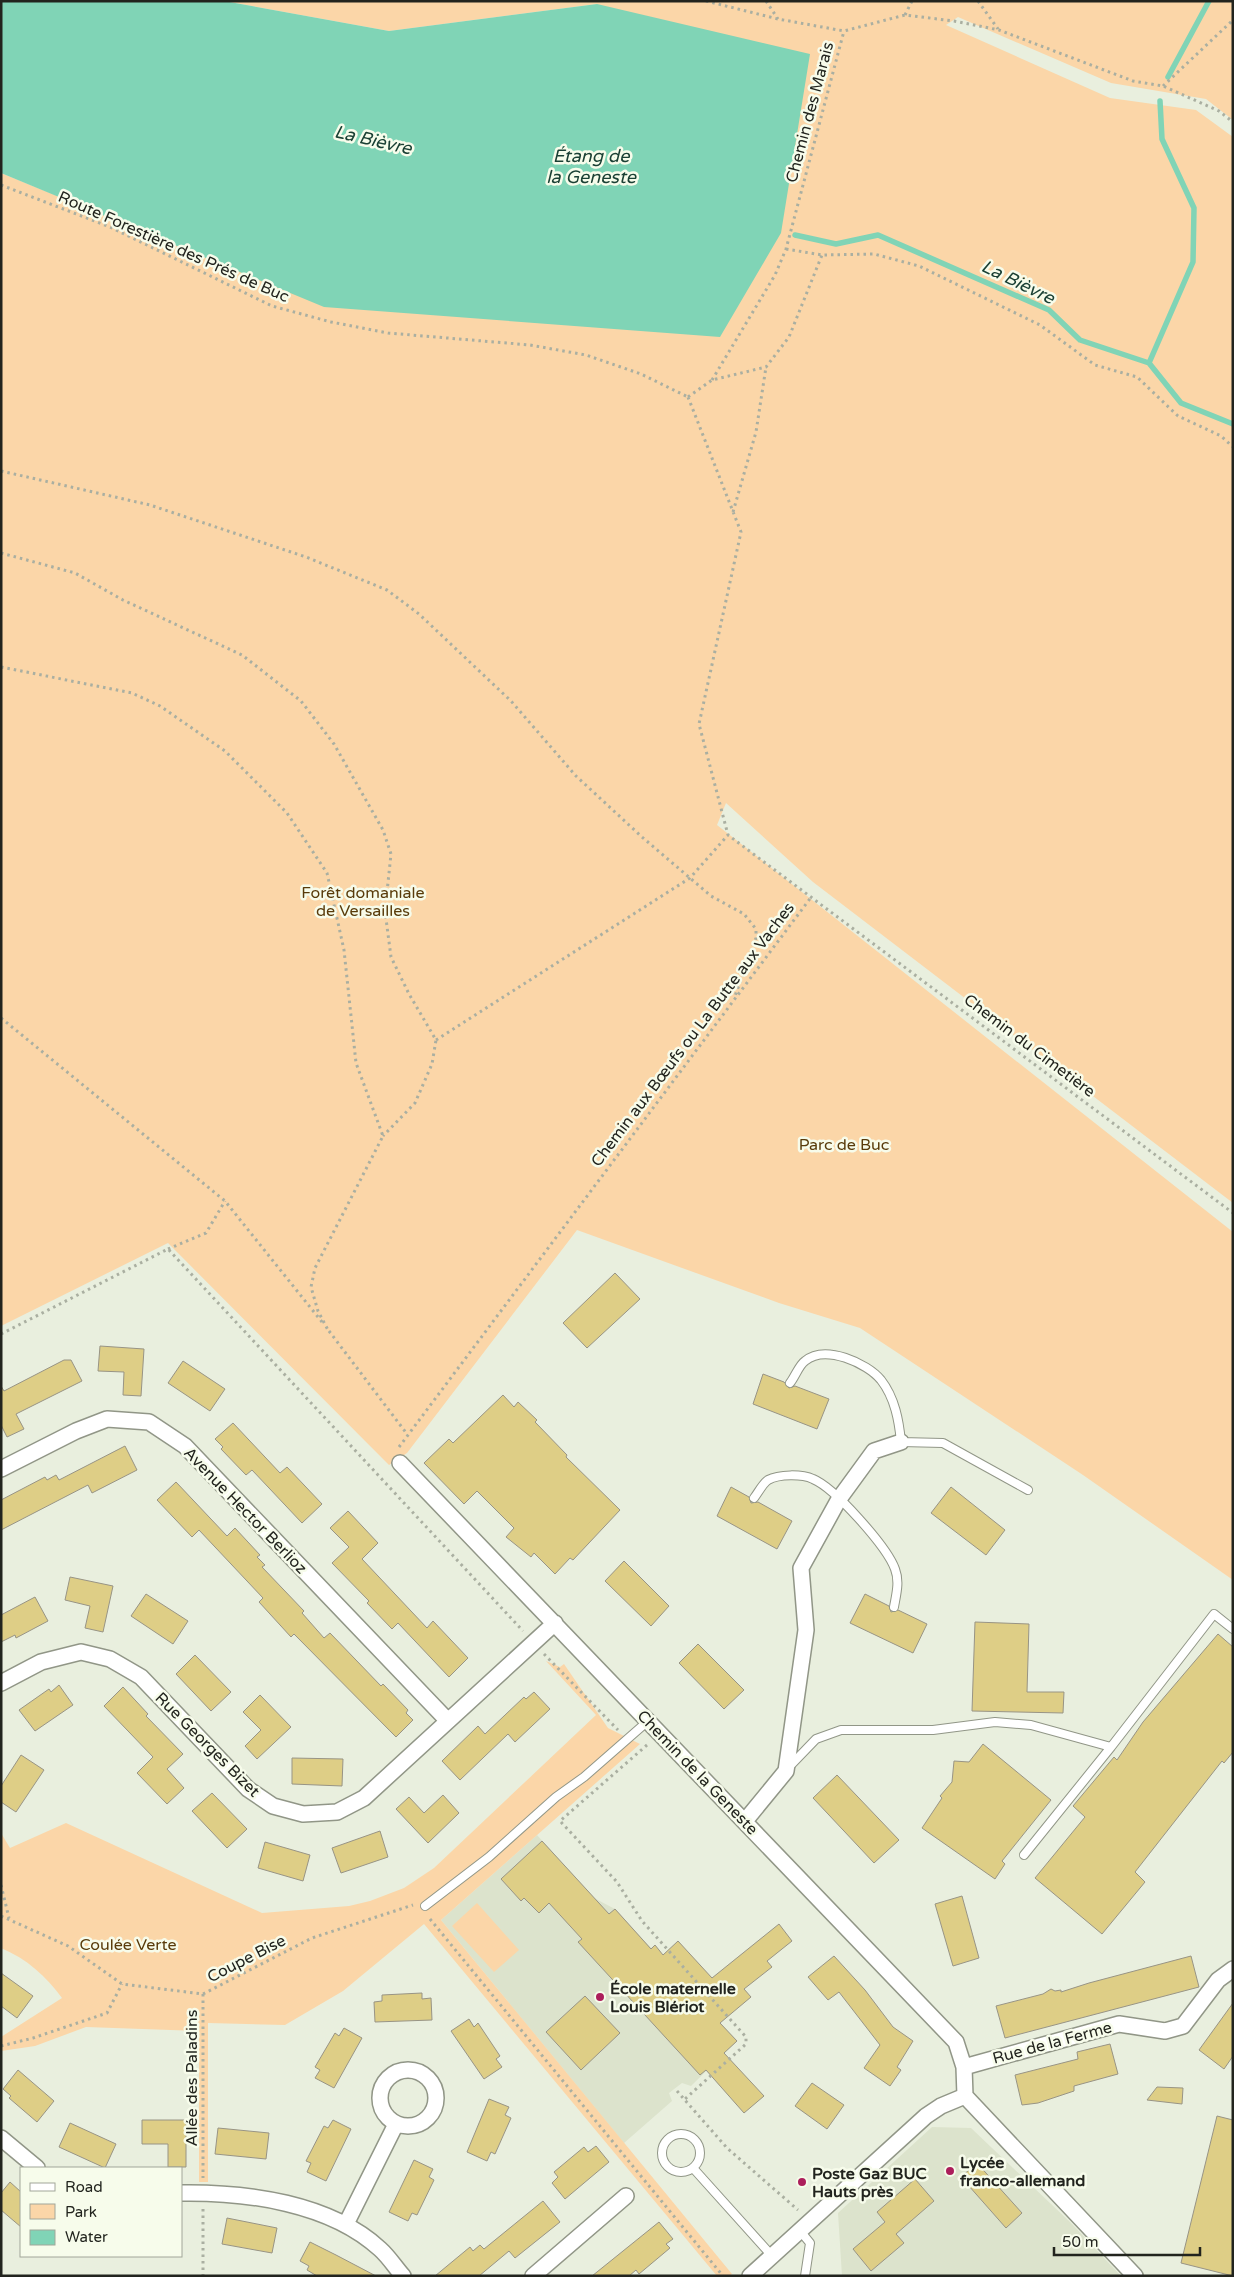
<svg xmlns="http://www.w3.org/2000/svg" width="1234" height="2277" font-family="'Varela Round',sans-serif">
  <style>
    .built { fill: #dce3cc }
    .green { fill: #fbd6a8 }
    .water { fill: #80d4b6 }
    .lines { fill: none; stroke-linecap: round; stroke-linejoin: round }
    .stream { stroke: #80d4b6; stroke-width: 5.5 }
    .building { fill: #dece86; stroke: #989485 }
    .lane-casing { stroke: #919687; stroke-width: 10 }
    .street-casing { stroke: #919687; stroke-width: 18 }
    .path { stroke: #aaafa1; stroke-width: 3; stroke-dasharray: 2.5 4; stroke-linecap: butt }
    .lane { stroke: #fff; stroke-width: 8 }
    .street { stroke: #fff; stroke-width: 15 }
    .poi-dot { fill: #ac1e5b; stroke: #f7fceb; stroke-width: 2 }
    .labels { text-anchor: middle; stroke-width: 5; stroke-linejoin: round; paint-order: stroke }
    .street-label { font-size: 16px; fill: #22241e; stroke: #f7fceb }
    .park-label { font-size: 16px; fill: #593b0a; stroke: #f7fceb }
    .poi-label { font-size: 16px; font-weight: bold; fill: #22241e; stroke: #f7fceb; text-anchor: start }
    .water-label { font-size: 18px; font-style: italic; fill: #1a4034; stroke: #f7fceb }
  </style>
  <rect width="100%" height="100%" fill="#e9efde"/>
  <path class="built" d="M 537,1835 L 594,1898 L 615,1909 L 651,1948 L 655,1945 L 656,1953 L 737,2041 L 691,2086 L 682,2083 L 669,2093 L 672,2101 L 624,2143 L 441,1920 Z
    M 932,2127 L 971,2128 L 1070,2222 L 1121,2276 L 842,2276 L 838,2213 Z"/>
  <path class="green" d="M 224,1 L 1233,1 L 1233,120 L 1206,99 L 1111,83 L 958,17 L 946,25 L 1110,98 L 1196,110 L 1233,137 L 1233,1203 L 813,882 L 726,803 L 717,825 L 1233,1232 L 1233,1580 L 1083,1475 L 860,1328 L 779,1303 L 577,1230 L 407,1453 L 389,1465 L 168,1243 L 1,1326 L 1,173 L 153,235 L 597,4 L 389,31 Z
    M 546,1661 L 560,1667 L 564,1664 L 608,1728 L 640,1744 L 441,1920 L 732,2274 L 729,2276 L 717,2276 L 424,1924 L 343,1991 L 285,2025 L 208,2023 L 208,2182 L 199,2182 L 199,2031 L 86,2027 L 35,2046 L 1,2051 L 1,2037 L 62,1998 C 46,1976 27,1959 1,1948 L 1,1833 L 10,1848 L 66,1823 L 262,1913 L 349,1906 L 370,1901 L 404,1888 L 434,1868 L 596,1715 Z
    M 477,1903 L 519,1950 L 494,1972 L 452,1926 Z"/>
  <path class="water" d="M 1,1 L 224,1 L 389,31 L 597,4 L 810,54 L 781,233 L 720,337 L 324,307 L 1,173 Z"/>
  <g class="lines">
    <path class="stream" d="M 1168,77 L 1209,1
      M 795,235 L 836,244 L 878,235 L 1049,310 L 1080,340 L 1149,363 L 1181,403 L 1233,424
      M 1149,363 L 1193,262 L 1194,208 L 1162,139 L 1160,101"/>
  </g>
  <path class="building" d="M 615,1273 L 640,1299 L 587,1348 L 563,1323 Z
    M 100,1346 L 144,1349 L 141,1396 L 123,1395 L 124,1372 L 98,1371 Z
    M 64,1360 L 71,1360 L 82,1381 L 16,1414 L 24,1429 L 7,1437 L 1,1425 L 1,1386 L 4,1391 Z
    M 183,1361 L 225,1389 L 210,1411 L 168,1383 Z
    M 763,1374 L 784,1382 L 789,1388 L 795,1386 L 829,1399 L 817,1429 L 753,1404 Z
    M 503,1395 L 514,1407 L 518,1402 L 537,1420 L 535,1422 L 567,1455 L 566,1457 L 620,1510 L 573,1560 L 570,1558 L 555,1574 L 534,1553 L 531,1557 L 506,1537 L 514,1528 L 477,1491 L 464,1504 L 424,1463 L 449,1439 L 453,1443 Z
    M 233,1423 L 280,1473 L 287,1467 L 322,1504 L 302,1523 L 252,1470 L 246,1475 L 221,1449 L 223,1447 L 215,1439 Z
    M 125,1446 L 137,1470 L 92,1493 L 88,1485 L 1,1530 L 1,1500 L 45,1477 L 47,1480 L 56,1475 L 59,1480 Z
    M 176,1482 L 227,1536 L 235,1528 L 260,1555 L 257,1557 L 265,1565 L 262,1567 L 304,1611 L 302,1613 L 324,1638 L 330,1633 L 381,1686 L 383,1684 L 408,1710 L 406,1713 L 413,1720 L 396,1737 L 294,1634 L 291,1637 L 259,1602 L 263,1598 L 199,1530 L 192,1537 L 157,1500 Z
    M 731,1487 L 749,1497 L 751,1503 L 758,1502 L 792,1521 L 777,1549 L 717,1516 Z
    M 951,1487 L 1005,1530 L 986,1555 L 931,1513 Z
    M 348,1511 L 378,1543 L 362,1559 L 427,1628 L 433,1621 L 468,1658 L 449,1677 L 398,1623 L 392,1629 L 367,1603 L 369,1601 L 332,1563 L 349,1547 L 330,1528 Z
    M 624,1561 L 669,1606 L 651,1626 L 605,1581 Z
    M 70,1577 L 113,1586 L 103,1632 L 85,1628 L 90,1606 L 65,1600 Z
    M 146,1594 L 188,1621 L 173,1644 L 131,1616 Z
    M 865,1594 L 889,1606 L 891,1612 L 898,1610 L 927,1624 L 913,1653 L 850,1623 Z
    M 35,1597 L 48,1621 L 16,1638 L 15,1635 L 1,1642 L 1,1615 Z
    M 975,1622 L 1029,1624 L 1027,1692 L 1064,1692 L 1063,1713 L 972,1711 Z
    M 1218,1634 L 1233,1647 L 1233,1752 L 1224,1763 L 1222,1761 L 1135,1872 L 1145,1882 L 1102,1934 L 1035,1878 L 1085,1817 L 1073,1806 L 1114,1757 L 1117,1760 L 1143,1722 Z
    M 698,1644 L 744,1690 L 724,1709 L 679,1663 Z
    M 195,1655 L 231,1692 L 211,1711 L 176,1674 Z
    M 59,1685 L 73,1705 L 35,1731 L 19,1710 L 49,1689 L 51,1692 Z
    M 123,1687 L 148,1714 L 146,1716 L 183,1754 L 167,1769 L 184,1788 L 167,1804 L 137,1773 L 153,1757 L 104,1706 Z
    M 534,1692 L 550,1709 L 515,1742 L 508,1734 L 460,1780 L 442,1761 L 478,1726 L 485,1734 L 524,1697 L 526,1699 Z
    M 260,1695 L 291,1727 L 257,1759 L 245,1746 L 261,1730 L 243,1712 Z
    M 983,1744 L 1051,1800 L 1002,1861 L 1005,1864 L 995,1879 L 922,1828 L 942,1798 L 940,1796 L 952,1782 L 954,1761 L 969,1762 Z
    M 21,1755 L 44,1770 L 16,1812 L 1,1802 L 1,1786 Z
    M 292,1758 L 343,1759 L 342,1786 L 292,1784 Z
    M 837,1775 L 899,1840 L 874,1863 L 813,1798 Z
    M 212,1793 L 247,1829 L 227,1848 L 192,1811 Z
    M 443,1795 L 459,1813 L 428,1843 L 396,1809 L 409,1797 L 424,1813 Z
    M 380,1831 L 388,1857 L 341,1873 L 332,1848 Z
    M 542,1841 L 609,1914 L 615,1909 L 651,1949 L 655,1945 L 663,1955 L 678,1941 L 712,1978 L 779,1924 L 792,1941 L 767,1961 L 772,1967 L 744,1989 L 751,1997 L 720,2023 L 737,2041 L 724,2053 L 764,2096 L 744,2113 L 706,2070 L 700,2075 L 578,1942 L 582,1939 L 549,1903 L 539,1913 L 524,1898 L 521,1901 L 501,1879 Z
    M 265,1842 L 310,1855 L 303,1881 L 258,1868 Z
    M 962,1896 L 979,1958 L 953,1966 L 935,1904 Z
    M 834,1956 L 865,1990 L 893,2027 L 913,2041 L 897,2067 L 901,2070 L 890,2086 L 864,2068 L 880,2045 L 839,1992 L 828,2000 L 808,1977 Z
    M 1191,1956 L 1199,1987 L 1005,2038 L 996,2006 L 1043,1994 L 1051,1989 L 1055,1991 L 1061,1990 L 1061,1992 L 1089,1983 Z
    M 1,1973 L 33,1996 L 17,2018 L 1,2006 Z
    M 422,1993 L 422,1999 L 431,1998 L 432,2020 L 375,2022 L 374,2002 L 382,2001 L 382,1995 Z
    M 585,1996 L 620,2033 L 581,2070 L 546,2032 Z
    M 1233,2003 L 1233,2056 L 1224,2069 L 1199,2050 Z
    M 469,2019 L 474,2027 L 478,2023 L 500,2056 L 496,2059 L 502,2067 L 484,2079 L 451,2031 Z
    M 344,2028 L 362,2038 L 334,2088 L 315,2078 L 320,2070 L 315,2067 L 335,2033 L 339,2036 Z
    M 1110,2044 L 1118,2074 L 1074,2086 L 1074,2091 L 1038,2103 L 1022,2105 L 1015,2075 L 1078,2059 L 1077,2052 Z
    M 18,2070 L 54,2101 L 37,2122 L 9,2098 L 11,2096 L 3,2089 Z
    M 812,2083 L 844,2105 L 827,2129 L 795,2106 Z
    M 1157,2087 L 1183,2088 L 1182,2104 L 1147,2100 Z
    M 489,2099 L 509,2107 L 505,2115 L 511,2118 L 495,2154 L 491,2152 L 487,2161 L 467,2152 Z
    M 1217,2116 L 1233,2120 L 1233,2276 L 1181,2263 Z
    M 142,2120 L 186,2120 L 186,2167 L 168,2167 L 168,2144 L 142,2144 Z
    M 333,2120 L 351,2129 L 326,2181 L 307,2172 L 311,2163 L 306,2161 L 324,2126 L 328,2128 Z
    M 70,2123 L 116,2144 L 105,2168 L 59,2147 Z
    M 218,2128 L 269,2133 L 266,2159 L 215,2154 Z
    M 596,2146 L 609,2162 L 565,2199 L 552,2183 L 558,2177 L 554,2172 L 584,2147 L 588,2152 Z
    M 414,2160 L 433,2169 L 429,2177 L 434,2180 L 417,2215 L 412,2213 L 408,2221 L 389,2212 Z
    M 977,2163 L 1022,2213 L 1006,2228 L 961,2177 Z
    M 915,2179 L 934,2201 L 896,2234 L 904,2243 L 871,2271 L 853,2249 L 885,2222 L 877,2212 Z
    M 10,2182 L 21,2192 L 21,2227 L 1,2210 L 1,2193 Z
    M 543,2201 L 560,2222 L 515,2258 L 509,2251 L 479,2276 L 435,2276 L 470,2247 L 473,2251 L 480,2245 L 484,2249 Z
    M 227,2218 L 277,2228 L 272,2253 L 222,2244 Z
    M 659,2222 L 673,2239 L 666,2244 L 670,2248 L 639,2274 L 636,2270 L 629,2276 L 592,2276 Z
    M 310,2242 L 336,2255 L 376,2276 L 317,2276 L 307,2270 L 309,2266 L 300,2261 Z"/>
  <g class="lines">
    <defs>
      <path id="lane" d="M 790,1383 C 795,1377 799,1365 805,1361 C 825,1344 867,1363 881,1380 C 895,1398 899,1421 901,1442 L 943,1443 L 1028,1490
        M 754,1498 C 758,1493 763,1483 768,1480 C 779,1474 802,1474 813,1479 C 835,1488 887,1547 895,1569 C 900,1582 896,1595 894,1607
        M 789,1767 L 816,1739 L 841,1730 L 933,1730 L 995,1722 L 1031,1725 L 1111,1747 L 1214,1614 L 1233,1629
        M 1024,1855 L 1111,1747
        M 425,1906 L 489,1857 L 556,1797 L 584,1777 L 648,1721
        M662 2153a19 19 0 1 1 38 0a19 19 0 1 1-38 0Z
        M 693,2168 L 773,2257
        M 801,2232 L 810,2243 L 805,2276"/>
      <path id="street" d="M 400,1463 L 956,2042 L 964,2067 L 965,2096
        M 1,1469 L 76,1431 L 107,1419 L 149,1422 L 185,1446 L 447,1720
        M 1,1683 L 41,1662 L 81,1652 L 110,1659 L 141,1677 L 248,1789 L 273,1806 L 303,1814 L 337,1812 L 364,1798 L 555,1623
        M 745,1821 L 786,1771 L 806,1630 L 801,1568 L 839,1499 L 874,1451 L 901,1442
        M 964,2067 L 1119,2024 L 1165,2031 L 1183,2026 L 1218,1980 L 1233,1969
        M380 2098a28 28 0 1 1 56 0a28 28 0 1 1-56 0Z
        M 965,2096 L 1135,2276
        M 1,2138 L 37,2168
        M 181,2193 C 247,2192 330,2203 380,2249 C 389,2257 395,2267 403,2276
        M 346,2224 L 396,2124
        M 533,2276 L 626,2196
        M 750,2276 L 926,2116 L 941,2106 L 965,2096"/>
    </defs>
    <use href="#lane" class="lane-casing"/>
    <use href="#street" class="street-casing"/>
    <path class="path" d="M 706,1 L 778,19 L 844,31 L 905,15 L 954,21 L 999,30 L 1133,81 L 1163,86 L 1219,111 L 1233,122
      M 766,1 L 778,19
      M 978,1 L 998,29
      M 905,15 L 912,1
      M 1163,86 L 1233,20
      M 1,185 L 110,227 L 272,306 L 331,322 L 388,333 L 530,345 L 586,355 L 641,374 L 688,397
      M 786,249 L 822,255 L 874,254 L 919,266 L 1040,325 L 1095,365 L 1137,377 L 1178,416 L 1221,436 L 1233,447
      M 712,380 L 775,275 L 786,249 L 844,31
      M 688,397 L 741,532 L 699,724 L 728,835 L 1233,1213
      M 688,397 L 712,380 L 766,367 L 789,337 L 822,255
      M 1,471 L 150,505 L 306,557 L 387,590 L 419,614 L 511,701 L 576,776 L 642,837 L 711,896 L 744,914 L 756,929 L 756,938 L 735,996
      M 733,512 L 756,432 L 766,367
      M 1,553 L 75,573 L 123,600 L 242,655 L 301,701 L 334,744 L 383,830 L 391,854 L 385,911 L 391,957 L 409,994 L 436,1040 L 432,1064 L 415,1103 L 383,1136
      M 1,667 L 132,693 L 160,706 L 225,751 L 287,813 L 327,873 L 344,950 L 356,1063 L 383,1136 L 315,1268 L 311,1287 L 318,1311 L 329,1332
      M 1,1018 L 225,1201 L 322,1322
      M 436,1040 L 690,878 L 728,835
      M 168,1249 L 206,1233 L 225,1201
      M 329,1331 L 407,1434
      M 1,1334 L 168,1249 L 523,1631
      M 399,1447 L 812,896
      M 544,1654 L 618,1730
      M 647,1745 L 560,1821 L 617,1882 L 642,1921 L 746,2037 L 746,2044 L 685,2099
      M 1,1885 L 9,1918
      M 1,1916 L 68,1946 L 122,1984 L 203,1994 L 312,1938 L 413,1905
      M 430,1919 L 723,2276
      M 203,1994 L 203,2178
      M 1,2046 L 33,2038 L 107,2013 L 122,1984
      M 677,2091 L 727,2148 L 798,2210
      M 203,2209 L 203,2276"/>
    <use href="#lane" class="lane"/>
    <use href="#street" class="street"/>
  </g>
  <g class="poi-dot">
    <circle cx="600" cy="1997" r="5"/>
    <circle cx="950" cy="2171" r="5"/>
    <circle cx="802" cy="2182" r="5"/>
  </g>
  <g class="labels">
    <g class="street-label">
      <text transform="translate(809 112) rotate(-75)" y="6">Chemin des Marais</text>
      <text transform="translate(174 246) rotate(24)" y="6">Route Forestière des Prés de Buc</text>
      <text transform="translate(692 1034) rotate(-53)" y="6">Chemin aux Bœufs ou La Butte aux Vaches</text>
      <text transform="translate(1030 1045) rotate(37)" y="6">Chemin du Cimetière</text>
      <text transform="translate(246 1510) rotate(46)" y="6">Avenue Hector Berlioz</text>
      <text transform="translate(208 1744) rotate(45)" y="6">Rue Georges Bizet</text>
      <text transform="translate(698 1772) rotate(46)" y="6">Chemin de la Geneste</text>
      <text transform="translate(246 1958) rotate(-27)" y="6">Coupe Bise</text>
      <text transform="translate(1052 2042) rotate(-15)" y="6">Rue de la Ferme</text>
      <text transform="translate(191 2078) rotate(-90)" y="6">Allée des Paladins</text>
    </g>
    <g class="park-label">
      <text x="363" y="898">Forêt domaniale<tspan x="363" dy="18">de Versailles</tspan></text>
      <text x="844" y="1150">Parc de Buc</text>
      <text x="128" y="1950">Coulée Verte</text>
    </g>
    <g class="poi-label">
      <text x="610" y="1994">École maternelle<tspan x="610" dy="18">Louis Blériot</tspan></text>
      <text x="960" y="2168">Lycée<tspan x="960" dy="18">franco-allemand</tspan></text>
      <text x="812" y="2179">Poste Gaz BUC<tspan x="812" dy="18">Hauts près</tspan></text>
    </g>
    <g class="water-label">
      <text transform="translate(373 140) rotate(13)" y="6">La Bièvre</text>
      <text x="591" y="162">Étang de<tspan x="591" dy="21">la Geneste</tspan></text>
      <text transform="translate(1018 282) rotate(26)" y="6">La Bièvre</text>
    </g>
  </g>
  <rect width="1234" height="2277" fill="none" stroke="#22241e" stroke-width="5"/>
  <rect x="20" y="2167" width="162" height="90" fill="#f7fceb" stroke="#a2a699"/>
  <rect x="30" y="2183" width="25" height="8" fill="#ffffff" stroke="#a2a699"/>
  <text x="65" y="2192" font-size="15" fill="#22241e">Road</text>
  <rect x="30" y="2204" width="25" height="15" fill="#fbd6a8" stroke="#a2a699"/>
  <text x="65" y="2217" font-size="15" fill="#22241e">Park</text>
  <rect x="30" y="2230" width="25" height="15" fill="#80d4b6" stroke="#a2a699"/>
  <text x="65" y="2242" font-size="15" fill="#22241e">Water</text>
  <path d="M1054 2247v8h146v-8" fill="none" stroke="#22241e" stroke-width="2.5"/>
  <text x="1062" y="2247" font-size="15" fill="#22241e" stroke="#f7fceb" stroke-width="4" paint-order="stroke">50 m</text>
</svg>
